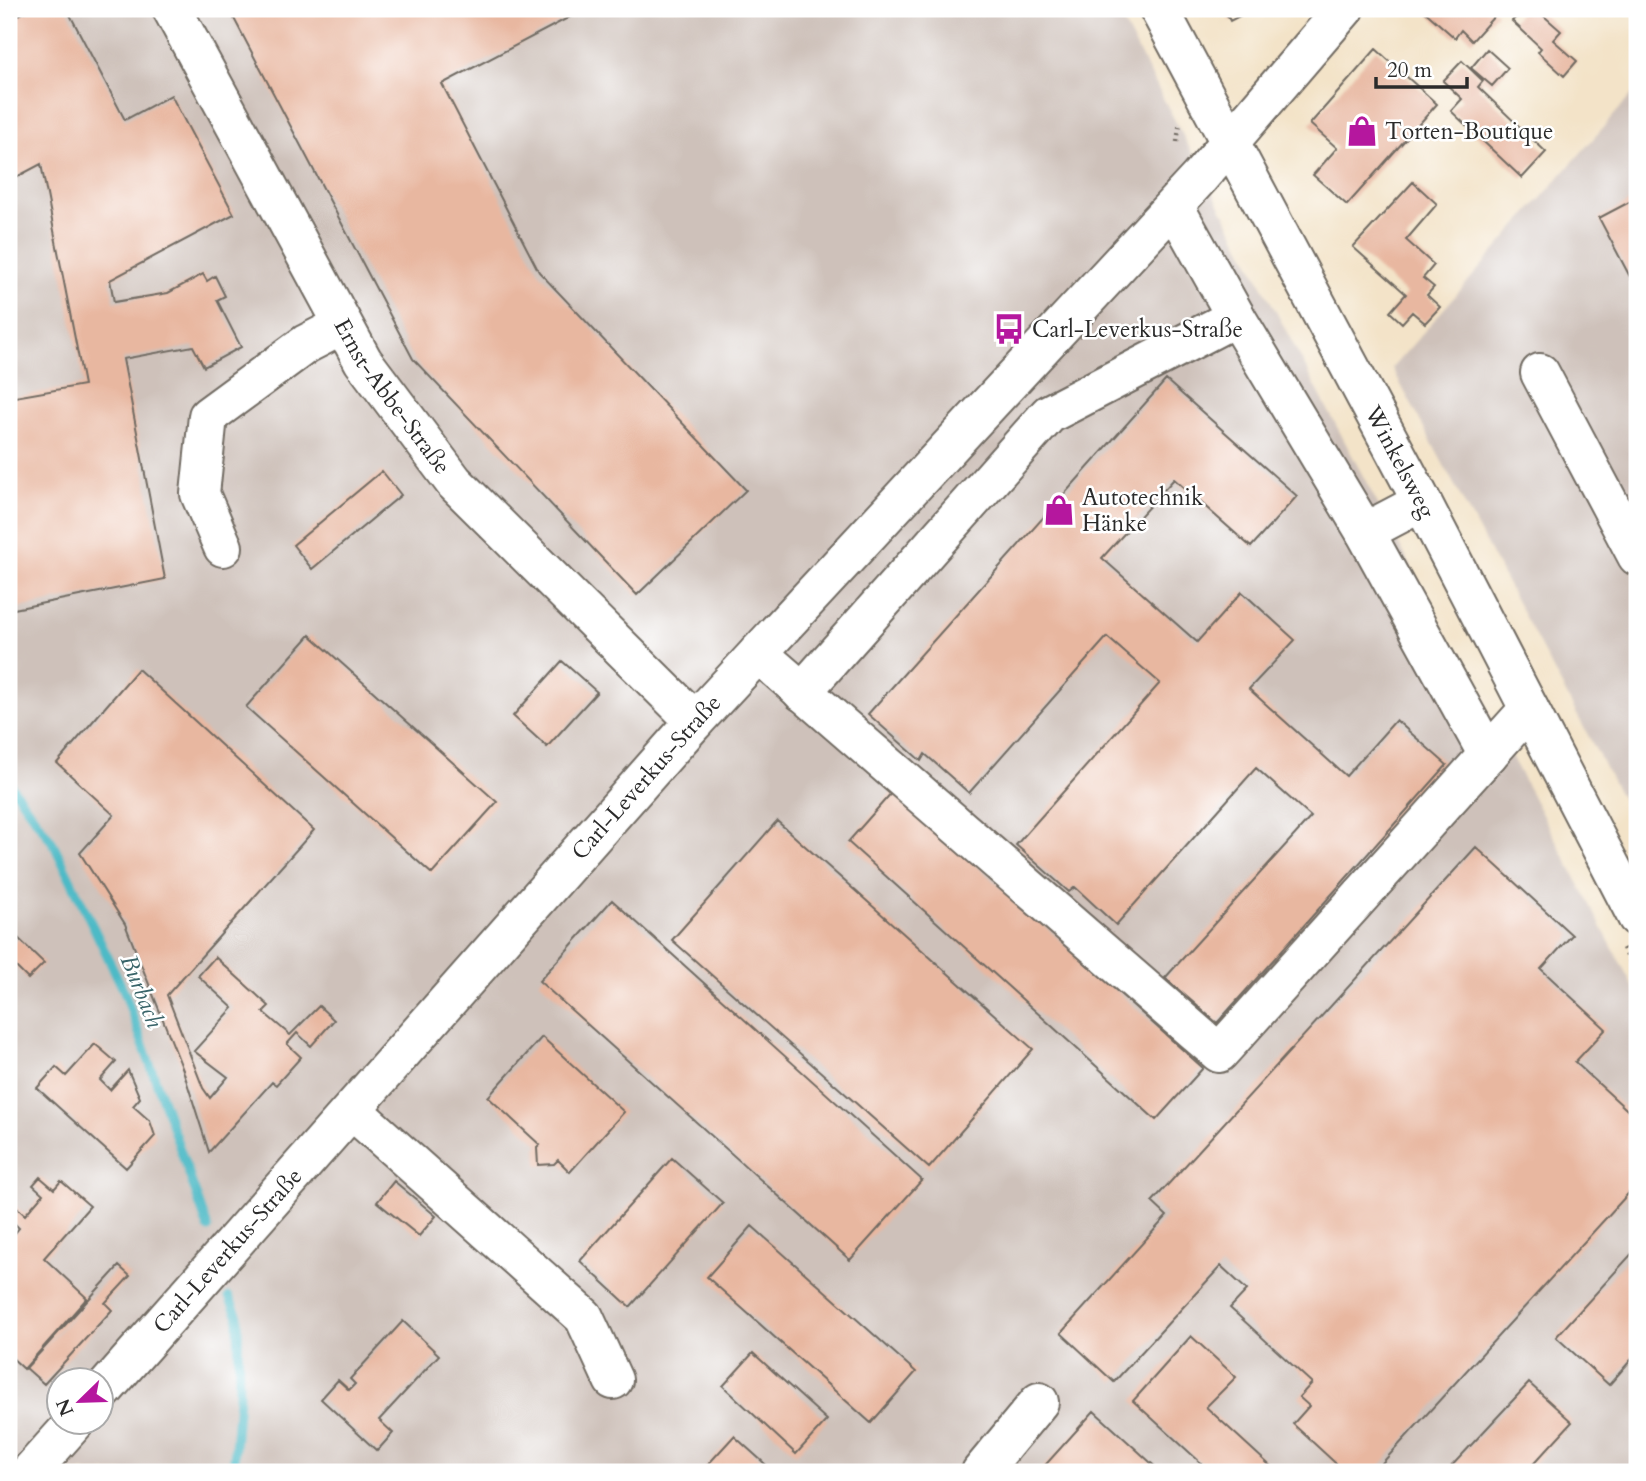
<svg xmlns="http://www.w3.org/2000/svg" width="1646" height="1481" font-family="Cardo,serif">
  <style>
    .industrial { fill: #cec1ba; fill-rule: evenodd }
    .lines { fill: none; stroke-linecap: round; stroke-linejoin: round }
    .stream { stroke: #4dbac6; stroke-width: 9 }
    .building { fill: #e8b7a0 }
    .minor-casing { stroke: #716b62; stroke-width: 42 }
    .path { stroke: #716b62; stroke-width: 4.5; stroke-dasharray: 2 5; stroke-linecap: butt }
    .minor { stroke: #fff; stroke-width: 38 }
    .labels { text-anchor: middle; stroke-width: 5; stroke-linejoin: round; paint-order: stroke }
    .poi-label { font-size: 23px; fill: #2b2b2b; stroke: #fff; text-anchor: start }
    .street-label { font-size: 23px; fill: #2b2b2b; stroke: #fff }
    .water-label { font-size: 24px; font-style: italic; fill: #396469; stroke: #fff }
  </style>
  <rect width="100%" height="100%" fill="#fff"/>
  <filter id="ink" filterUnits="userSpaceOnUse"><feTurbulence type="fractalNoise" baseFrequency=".0143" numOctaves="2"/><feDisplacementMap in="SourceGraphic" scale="14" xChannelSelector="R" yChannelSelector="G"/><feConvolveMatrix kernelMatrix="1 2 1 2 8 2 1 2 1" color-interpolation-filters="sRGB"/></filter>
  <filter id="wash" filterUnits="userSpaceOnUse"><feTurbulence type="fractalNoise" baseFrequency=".00686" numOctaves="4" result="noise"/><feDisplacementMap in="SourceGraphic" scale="28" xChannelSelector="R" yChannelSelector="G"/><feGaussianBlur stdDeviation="1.57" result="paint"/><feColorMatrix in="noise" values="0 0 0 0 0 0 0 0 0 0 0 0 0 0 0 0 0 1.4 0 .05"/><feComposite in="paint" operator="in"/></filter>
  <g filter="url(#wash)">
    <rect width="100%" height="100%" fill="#f3e3c8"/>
    <path class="industrial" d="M 9,9 L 1116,9 L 1637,994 L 1637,1472 L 9,1472 ZM 60,1380 L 102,1380 L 102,1422 L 60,1422 Z
      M 1637,89 L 1637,827 L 1392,368 Z"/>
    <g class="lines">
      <path class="stream" d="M 9,783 L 53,843 L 124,991 L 208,1228
        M 229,1297 L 238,1316 L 239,1399 L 233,1472"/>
    </g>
    <g id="blocks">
      <path class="building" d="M 30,9 L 67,9 L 125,120 L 171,95 L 234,214 L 110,280 L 114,302 L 168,293 L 203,274 L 207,281 L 215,276 L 225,296 L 217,300 L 241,347 L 204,367 L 193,346 L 123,359 L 165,579 L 9,610 L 9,398 L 84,385 L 41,164 L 9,181 L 9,20 Z
        M 229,9 L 585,9 L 442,84 L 539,272 L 746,490 L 637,595 L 413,359 Z
        M 1224,9 L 1253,9 L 1230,21 Z
        M 1422,9 L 1493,9 L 1497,13 L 1472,41 L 1461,30 L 1455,38 Z
        M 1524,9 L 1536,9 L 1561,31 L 1553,40 L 1577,61 L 1564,76 L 1538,52 L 1541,48 L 1512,21 Z
        M 1376,49 L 1437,104 L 1347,205 L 1313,175 L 1337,148 L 1310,124 Z
        M 1487,49 L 1508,68 L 1492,86 L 1471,68 Z
        M 1462,61 L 1483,81 L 1478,87 L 1546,152 L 1522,178 L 1451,111 L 1462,99 L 1443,81 Z
        M 1413,182 L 1437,204 L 1406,240 L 1434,265 L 1423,278 L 1434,287 L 1427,295 L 1440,307 L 1425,323 L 1412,312 L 1402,323 L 1390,312 L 1406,294 L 1353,247 Z
        M 1637,198 L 1637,290 L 1599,218 Z
        M 1166,380 L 1297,496 L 1251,547 L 1174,479 L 1102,558 L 1197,642 L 1242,592 L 1295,640 L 1249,689 L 1346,776 L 1396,720 L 1447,765 L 1217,1023 L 1165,978 L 1311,817 L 1256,768 L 1116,925 L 1075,887 L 1069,892 L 1016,845 L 1160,683 L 1107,637 L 969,793 L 925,754 L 921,761 L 868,714 Z
        M 382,471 L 401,495 L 312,569 L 293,545 Z
        M 310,635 L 497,802 L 432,874 L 246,707 Z
        M 562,661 L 597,692 L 547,747 L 513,716 Z
        M 138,669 L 314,830 L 167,995 L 203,1088 L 210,1098 L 228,1077 L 194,1051 L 233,1008 L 198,976 L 215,957 L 269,1006 L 263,1012 L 290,1035 L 319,1006 L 334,1020 L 311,1046 L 297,1033 L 287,1044 L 301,1057 L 276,1085 L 272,1082 L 209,1152 L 183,1070 L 125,924 L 80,853 L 114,815 L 57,763 Z
        M 893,791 L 1203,1068 L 1156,1120 L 848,842 Z
        M 777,821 L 1033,1049 L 929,1168 L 672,940 Z
        M 1476,847 L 1572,935 L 1541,969 L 1606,1029 L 1575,1062 L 1637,1119 L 1637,1184 L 1374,1472 L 1345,1472 L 1293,1424 L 1309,1406 L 1299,1397 L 1312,1383 L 1230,1308 L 1247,1290 L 1221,1266 L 1114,1382 L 1061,1333 L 1167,1216 L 1152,1202 Z
        M 612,900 L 922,1180 L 850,1260 L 539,981 Z
        M 18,938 L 44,963 L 28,979 L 9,960 L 9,948 Z
        M 542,1037 L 624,1112 L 570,1172 L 558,1160 L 554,1164 L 538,1165 L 537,1148 L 540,1145 L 488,1097 Z
        M 95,1044 L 116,1062 L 100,1080 L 110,1090 L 128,1070 L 140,1098 L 133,1106 L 150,1121 L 155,1136 L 126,1168 L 37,1088 L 56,1067 L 66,1076 Z
        M 672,1158 L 723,1203 L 630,1307 L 580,1261 Z
        M 40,1177 L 54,1189 L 61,1181 L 90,1206 L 44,1258 L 87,1298 L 24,1369 L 9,1355 L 9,1227 L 15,1233 L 19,1228 L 9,1218 L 9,1212 L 14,1205 L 25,1215 L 43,1194 L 33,1185 Z
        M 394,1181 L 436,1216 L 419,1236 L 377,1202 Z
        M 752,1226 L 916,1372 L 871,1423 L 707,1277 Z
        M 1637,1248 L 1637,1353 L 1609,1385 L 1556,1337 Z
        M 119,1266 L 130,1276 L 105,1303 L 112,1310 L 44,1384 L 26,1368 Z
        M 403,1321 L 439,1355 L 379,1420 L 393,1433 L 377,1451 L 321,1399 L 338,1380 L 349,1390 L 355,1384 L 350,1379 Z
        M 1191,1336 L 1236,1377 L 1206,1407 L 1277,1472 L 1211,1472 L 1133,1401 Z
        M 753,1353 L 827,1420 L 796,1454 L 723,1386 Z
        M 1529,1383 L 1572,1422 L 1526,1472 L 1446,1472 Z
        M 1094,1411 L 1161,1472 L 1039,1472 Z
        M 734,1436 L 774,1472 L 701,1472 Z"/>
    </g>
  </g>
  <g filter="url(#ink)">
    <use href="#blocks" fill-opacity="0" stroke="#716b62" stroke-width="2"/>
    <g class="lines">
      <defs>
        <g id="minor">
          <path id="s1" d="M 172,9 L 363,361 L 454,482 L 695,721"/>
          <path id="s2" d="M 1159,9 L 1422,502 L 1637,917"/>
          <path d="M 1174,206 L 1236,317 L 1365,532"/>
          <path d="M 1540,373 L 1637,556"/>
          <path d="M 1422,502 L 1365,532 L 1488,755"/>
          <path d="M 223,547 L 200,494 L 208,416 L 306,344 L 343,325"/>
          <path d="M 758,653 L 1219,1053 L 1529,709"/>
          <path d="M 802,692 L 1049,414 L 1236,317"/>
          <path d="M 352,1110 L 584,1317 L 613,1380"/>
          <path id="s3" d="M 102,1392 L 695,721 L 1199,178 L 1344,9"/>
          <path d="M 30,1472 L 75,1422"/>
          <path d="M 981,1472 L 1039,1402"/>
        </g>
      </defs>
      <use href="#minor" class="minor-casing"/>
      <path class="path" d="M 1177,142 L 1180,122
        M 1623,948 L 1637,975"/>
      <use href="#minor" class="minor"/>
    </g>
  </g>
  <defs>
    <symbol id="shop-bare" viewBox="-9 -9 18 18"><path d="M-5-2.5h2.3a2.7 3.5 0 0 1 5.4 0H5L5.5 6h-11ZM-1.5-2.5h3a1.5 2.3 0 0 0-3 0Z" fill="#b5179e" stroke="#fff" stroke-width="2.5" paint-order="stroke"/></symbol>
    <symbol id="bus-bare" viewBox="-9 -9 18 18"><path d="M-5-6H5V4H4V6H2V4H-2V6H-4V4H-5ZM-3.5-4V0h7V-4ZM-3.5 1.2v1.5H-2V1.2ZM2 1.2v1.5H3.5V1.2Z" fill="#b5179e" stroke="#fff" stroke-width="2.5" paint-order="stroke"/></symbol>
  </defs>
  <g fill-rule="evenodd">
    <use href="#shop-bare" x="1340" y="109" width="44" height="44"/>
    <use href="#bus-bare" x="987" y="307" width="44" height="44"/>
    <use href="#shop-bare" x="1037" y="488" width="44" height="44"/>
  </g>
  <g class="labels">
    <g class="poi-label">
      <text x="1385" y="139">Torten-Boutique</text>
      <text x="1032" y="337">Carl-Leverkus-Straße</text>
      <text x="1082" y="505">Autotechnik<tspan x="1082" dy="26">Hänke</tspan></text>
    </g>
    <g class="street-label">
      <text dy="8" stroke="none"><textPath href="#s1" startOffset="446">Ernst-Abbe-Straße</textPath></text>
      <text dy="8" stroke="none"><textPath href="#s2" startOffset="513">Winkelsweg</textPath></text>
      <text dy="8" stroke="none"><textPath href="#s3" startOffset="821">Carl-Leverkus-Straße</textPath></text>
      <text dy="8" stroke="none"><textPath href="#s3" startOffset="189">Carl-Leverkus-Straße</textPath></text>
    </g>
    <g class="water-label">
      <text transform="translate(142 991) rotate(68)" y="8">Burbach</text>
    </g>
  </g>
  <rect width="1646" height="1481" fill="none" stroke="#fff" stroke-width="35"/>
  <g transform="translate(80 1401) rotate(247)"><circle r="33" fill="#ffffff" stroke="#aaaaaa" stroke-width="2"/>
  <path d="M0-5L12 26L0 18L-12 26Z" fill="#b5179e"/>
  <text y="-10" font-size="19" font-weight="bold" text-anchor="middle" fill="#2b2b2b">N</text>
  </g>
  <path d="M1376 77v10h91v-10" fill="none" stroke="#2b2b2b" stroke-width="3.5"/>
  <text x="1387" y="77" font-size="21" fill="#2b2b2b" stroke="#ffffff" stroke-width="5" paint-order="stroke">20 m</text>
</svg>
